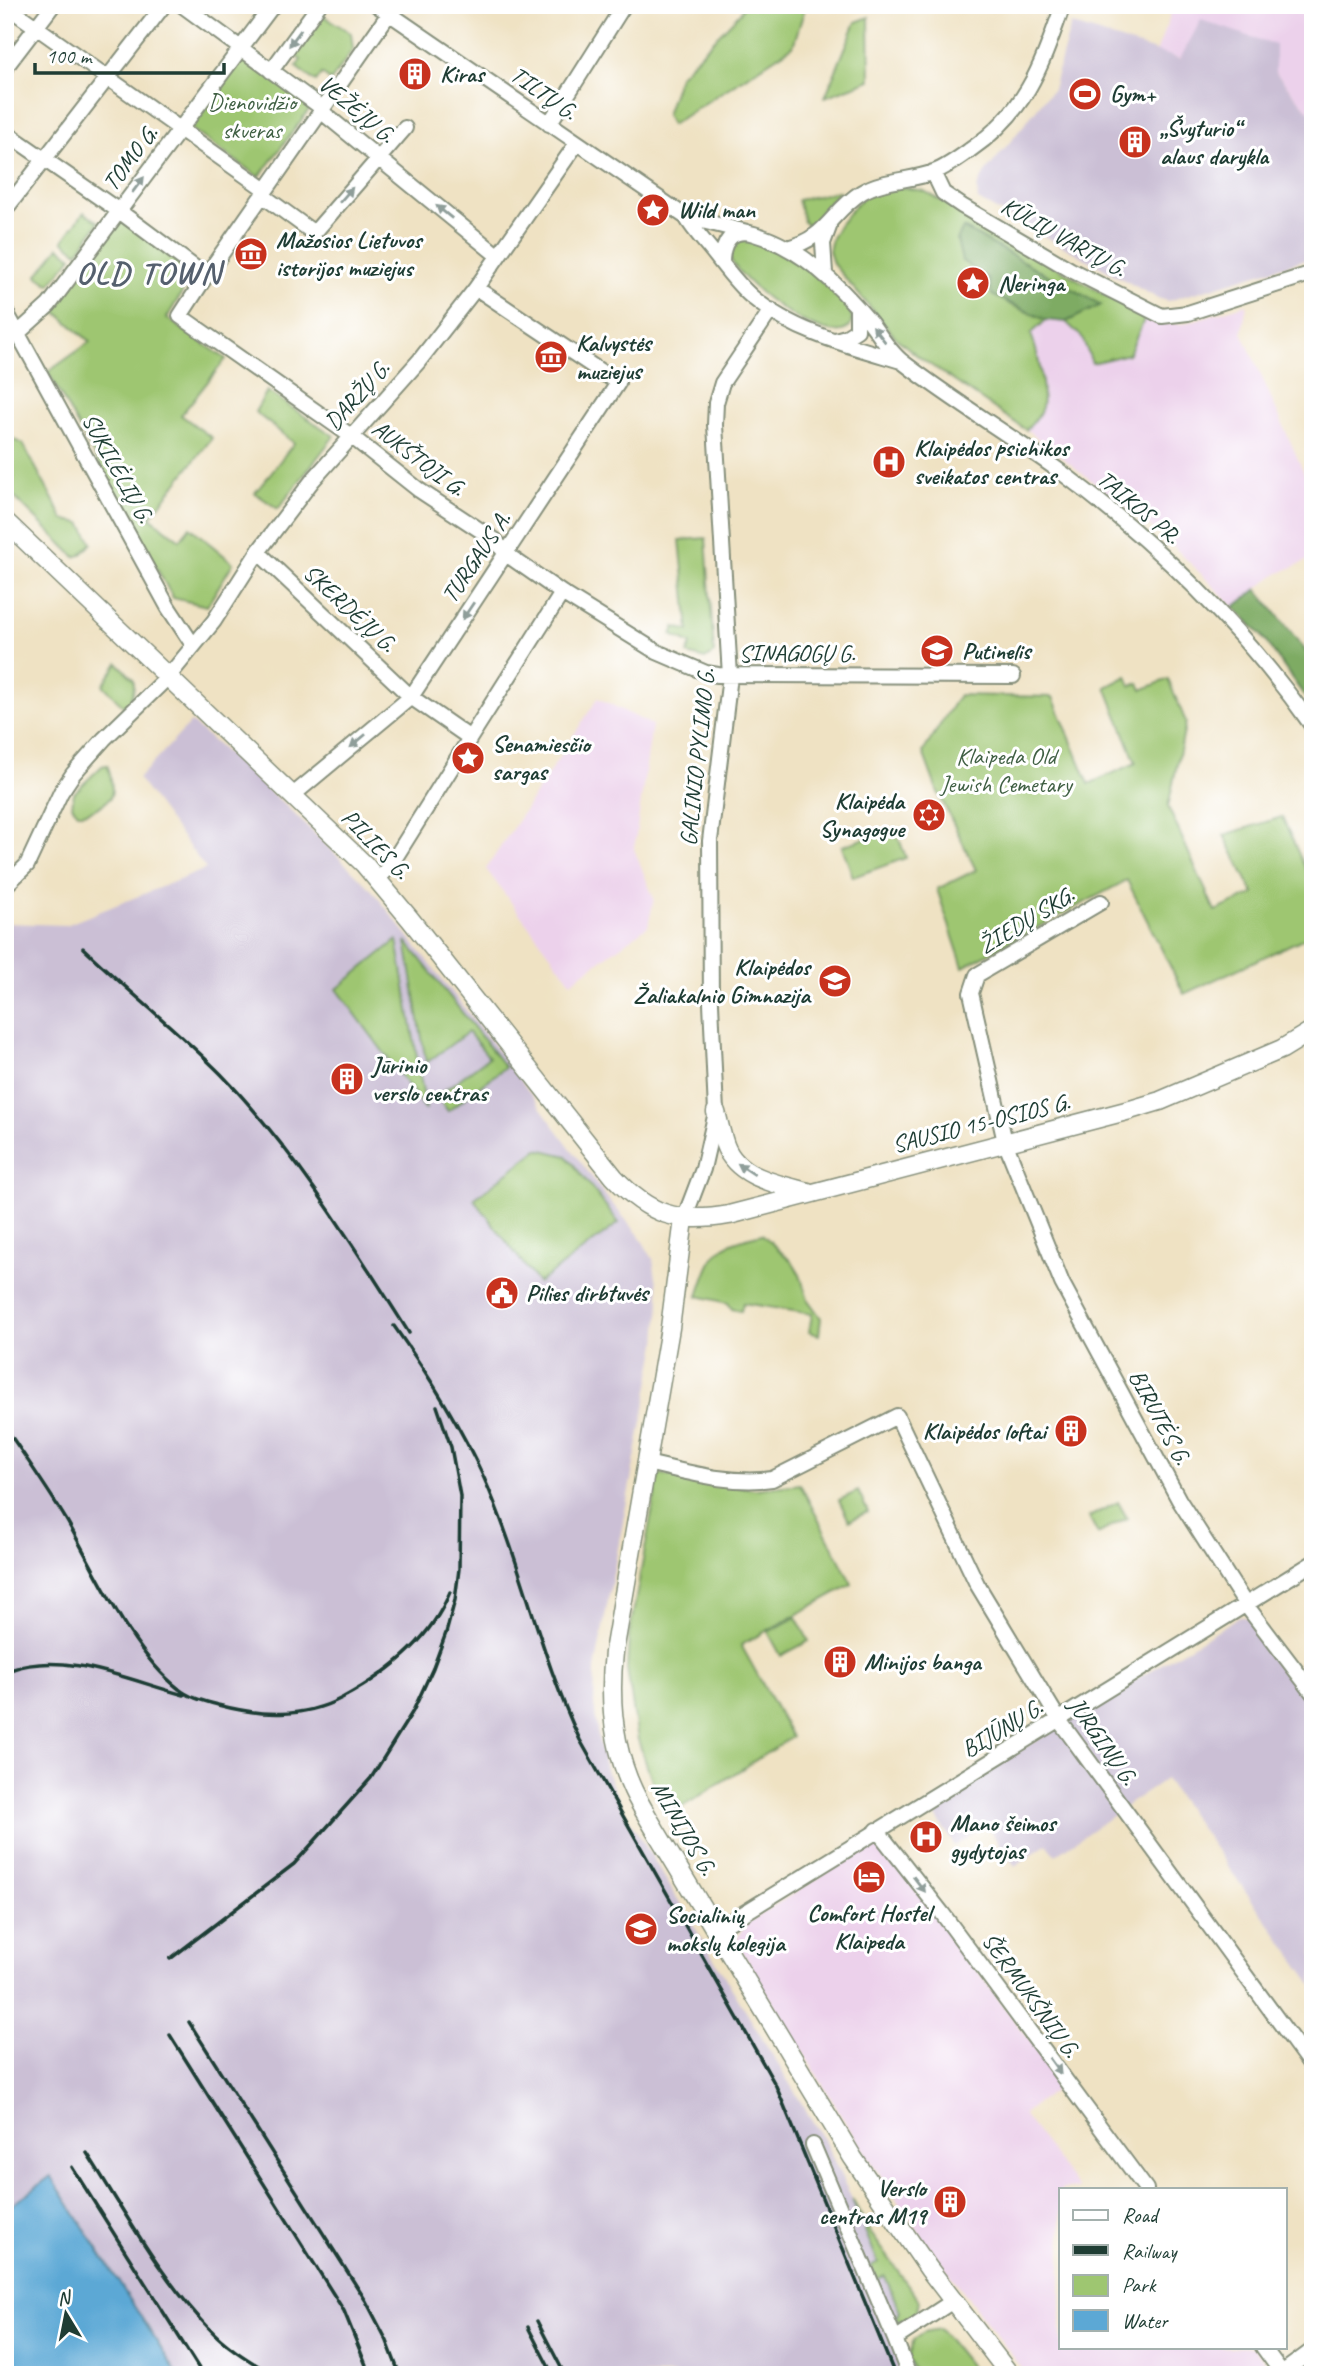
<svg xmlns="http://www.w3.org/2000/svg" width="1318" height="2380" font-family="Caveat,sans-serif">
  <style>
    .built { fill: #ecd1eb }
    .industrial { fill: #cbbfd5 }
    .green { fill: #9ec671; stroke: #5e8252; stroke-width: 2 }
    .forest { fill: #7eab63; stroke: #4e744c; stroke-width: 2 }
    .water { fill: #5ca8d5; stroke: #3e7284; stroke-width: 2 }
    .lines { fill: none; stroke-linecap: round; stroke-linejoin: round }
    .minor-casing { stroke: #87907c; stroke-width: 18 }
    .major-casing { stroke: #87907c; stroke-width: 21 }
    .minor { stroke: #fff; stroke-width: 14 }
    .major { stroke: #fff; stroke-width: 18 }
    .rail { stroke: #1f3d34; stroke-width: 3.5 }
    .oneway { fill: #8f9e9a }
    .labels { text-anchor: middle; stroke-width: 6; stroke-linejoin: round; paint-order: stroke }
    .poi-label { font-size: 24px; font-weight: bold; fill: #1f3d34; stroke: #fff; text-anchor: start }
    .street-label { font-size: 24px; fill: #1f3d34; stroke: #fff }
    .park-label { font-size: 24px; fill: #3f5f43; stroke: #fff }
    .district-label { font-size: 32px; font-weight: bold; letter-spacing: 2px; fill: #55606e; stroke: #fff }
  </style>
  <rect width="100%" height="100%" fill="#fff"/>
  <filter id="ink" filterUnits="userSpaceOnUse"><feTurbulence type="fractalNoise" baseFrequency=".0143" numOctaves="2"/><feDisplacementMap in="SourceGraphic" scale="14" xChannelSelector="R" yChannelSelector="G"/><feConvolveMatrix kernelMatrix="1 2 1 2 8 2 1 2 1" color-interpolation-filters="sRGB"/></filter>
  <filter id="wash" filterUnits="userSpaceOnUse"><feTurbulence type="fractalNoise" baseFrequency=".00686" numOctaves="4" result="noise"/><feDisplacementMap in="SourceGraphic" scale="28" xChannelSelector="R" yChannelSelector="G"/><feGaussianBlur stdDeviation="1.57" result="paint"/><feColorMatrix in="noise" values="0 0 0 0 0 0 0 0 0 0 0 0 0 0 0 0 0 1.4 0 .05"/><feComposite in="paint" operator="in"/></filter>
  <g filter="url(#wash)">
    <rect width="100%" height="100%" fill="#efe2c3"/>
    <path class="built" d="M 1174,5 L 1313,5 L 1313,116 L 1275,72 L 1181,59 L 1156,53 Z
      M 1247,304 L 1242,332 L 1313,493 L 1313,558 L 1273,576 L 1234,607 L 1166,539 L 1027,430 L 1042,407 L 1041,378 L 1031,334 L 1046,320 L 1066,322 L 1072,327 L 1082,337 L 1092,363 L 1129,354 L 1145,318 L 1169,324 L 1182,324 Z
      M 598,698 L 652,725 L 634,849 L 654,899 L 648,926 L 571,982 L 486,869 Z
      M 873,1844 L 883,1847 L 1063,2084 L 1023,2114 L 1079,2189 L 1061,2189 L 1061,2347 L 1254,2347 L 1273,2374 L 1027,2375 L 925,2241 L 852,2133 L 739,1947 L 737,1939 L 745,1924 Z"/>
    <path class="industrial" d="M 1201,20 L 1275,45 L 1275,72 L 1313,116 L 1313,257 L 1168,301 L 1157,298 L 978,200 L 977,188 L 984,174 L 1053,89 L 1071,24 L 1180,59 Z
      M 191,722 L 284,804 L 371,889 L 510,1066 L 608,1199 L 639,1235 L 653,1259 L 660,1301 L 657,1343 L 595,1669 L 594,1705 L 598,1737 L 606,1770 L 623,1809 L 824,2140 L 852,2199 L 901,2313 L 906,2356 L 914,2375 L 178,2375 L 51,2176 L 5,2210 L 5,923 L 66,925 L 206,869 L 138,779 Z
      M 1239,1617 L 1246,1617 L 1252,1621 L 1313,1704 L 1313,1985 L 1165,1779 L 1056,1855 L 1047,1844 L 1015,1866 L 986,1825 L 955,1846 L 929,1806 Z"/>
    <path class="green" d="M 744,5 L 806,5 L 793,46 L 671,125 L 666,115 L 679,76 L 740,13 Z
      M 319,13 L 351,33 L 353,49 L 331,81 L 322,74 L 316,82 L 296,67 L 301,60 L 290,51 Z
      M 869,17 L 870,80 L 825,97 L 856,22 Z
      M 243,56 L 311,107 L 259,177 L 191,129 Z
      M 901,187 L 924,191 L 1145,318 L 1129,354 L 1092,363 L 1082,337 L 1066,322 L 1100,305 L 964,228 L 962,261 L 988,278 L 1009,304 L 1046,320 L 1031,334 C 1038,352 1045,387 1042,407 C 1040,415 1032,424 1026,430 L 919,357 L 897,339 L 833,264 L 829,251 L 832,238 L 839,225 L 857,203 L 867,195 Z
      M 839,191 L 812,223 L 807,225 L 804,222 L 798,200 Z
      M 84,212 L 99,222 L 78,252 L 63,241 Z
      M 120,220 L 174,259 L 191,277 L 167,318 L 226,359 L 181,415 L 212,438 L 150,517 L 180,540 L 190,527 L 233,563 L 207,606 L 173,598 L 48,372 L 90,342 L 53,309 Z
      M 736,239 C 753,239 767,245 782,253 C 797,261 867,308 849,327 C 827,350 730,279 727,249 Z
      M 59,247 L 72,257 L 50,285 L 37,276 Z
      M 267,391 L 334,436 L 278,509 L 255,493 L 294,443 L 255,412 Z
      M 5,435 L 23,444 L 64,520 L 81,523 L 92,543 L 81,555 L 75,557 L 5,488 Z
      M 706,538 L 714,653 L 705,659 L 687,654 L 691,644 L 672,635 L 675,627 L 689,631 L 680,540 Z
      M 118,663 L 134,680 C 134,691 133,701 124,707 L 103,685 Z
      M 1127,676 L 1131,686 L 1139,683 L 1142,690 L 1168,679 L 1186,722 L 1168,807 L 1215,911 L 1254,894 L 1224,835 L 1282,817 L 1308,874 L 1313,892 L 1313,934 L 1184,994 L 1127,880 L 963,967 L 937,889 L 976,870 L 937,790 L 923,752 L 959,695 L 1053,697 L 1089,784 L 1136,763 L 1106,687 Z
      M 107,765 C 110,771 115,793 109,799 C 103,806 87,814 78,813 L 72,806 L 74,793 L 102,766 Z
      M 895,828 L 906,858 L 853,877 L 842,846 Z
      M 397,940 L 426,1110 L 337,989 Z
      M 406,941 L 505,1067 L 448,1111 L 441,1102 L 441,1093 L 489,1057 L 468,1032 L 426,1063 Z
      M 538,1149 L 567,1156 L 619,1223 L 538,1283 L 474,1199 Z
      M 762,1234 L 794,1264 L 800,1275 L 808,1300 L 821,1318 L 819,1335 L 809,1332 L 812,1314 L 743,1303 L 741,1311 L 732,1309 L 728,1303 L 698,1296 C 713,1251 715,1245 762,1234 Z
      M 659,1474 L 755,1489 L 800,1484 L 852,1584 L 741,1645 L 792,1737 L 671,1814 L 653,1783 L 638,1740 L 627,1669 L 629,1635 Z
      M 858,1491 L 868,1512 L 849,1521 L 839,1500 Z
      M 1118,1502 L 1127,1518 L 1098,1534 L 1089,1517 Z
      M 796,1617 L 809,1641 L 781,1656 L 768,1632 Z
      M 852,2199 L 870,2232 L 919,2300 C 918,2312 911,2321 898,2321 L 895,2318 L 900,2312 L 885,2276 L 876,2279 L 871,2266 L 878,2262 Z
      M 940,2329 L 977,2375 L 916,2375 L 908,2358 L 914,2339 L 924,2332 Z"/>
    <path class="forest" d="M 963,228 L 1101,305 L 1066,322 L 1046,320 L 992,295 L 988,278 L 962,261 L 957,240 Z
      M 1257,589 L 1313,660 L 1313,708 L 1261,635 L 1234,607 Z"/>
    <path class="water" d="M 51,2176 L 178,2375 L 5,2375 L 5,2210 Z"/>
  </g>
  <g filter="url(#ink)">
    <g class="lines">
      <defs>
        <path id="minor" d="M 5,5 L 266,190
          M 182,5 L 318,105 L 322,112 L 497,255
          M 377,5 L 686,217 C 694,231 706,243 716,256 C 727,270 738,285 752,297 C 793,332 850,346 901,361
          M 395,5 L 206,276 L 180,316 L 351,436 L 419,490 L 495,540 L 506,554 L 562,593 L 657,652 L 706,673 L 718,675 L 1013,676
          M 5,68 L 53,5
          M 271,71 L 319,5
          M 549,124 L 624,5
          M 5,132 L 119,211 L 206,276
          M 933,172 L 943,193 L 962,206 L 1071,270 L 1162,316 L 1188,313 L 1313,273
          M 262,195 L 314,233 L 405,128
          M 5,210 L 164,5
          M 686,217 L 747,232
          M 787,248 C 828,238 830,212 862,192 C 884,179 911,181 934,172 C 947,167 959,158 970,150 C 1027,111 1041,67 1063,5
          M 722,263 C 722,243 731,227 754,234 C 802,248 839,285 870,322 C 880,335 890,353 904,363 C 956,403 1012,436 1065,475 C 1160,546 1244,629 1313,727
          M 825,273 L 823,243 L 829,227
          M 5,310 L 168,607 L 193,645
          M 18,333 L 49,305 L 273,5
          M 835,340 L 846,337 L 857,330 L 857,307
          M 258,552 L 411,697 L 470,738 L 390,866 L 378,879
          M 470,738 L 562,593
          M 293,795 L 411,697 L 618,383 L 476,288
          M 5,886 L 27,865 L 61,792 L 73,774 L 104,739 L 168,677 L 214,621 L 258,552 L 312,481 L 419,361 L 476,288 L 577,143
          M 1101,902 L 977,975 L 971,993 L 1005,1142 L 1062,1283 L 1179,1500 L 1246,1605 L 1313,1693
          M 684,1219 L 703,1169 L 716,1112 L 711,1003 L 710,841 L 730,676 L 715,425 L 716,403 L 722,383 L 771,310
          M 647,1463 C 688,1472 730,1485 772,1479 L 897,1416 L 977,1584 L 1059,1720 L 1313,2068
          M 877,1830 L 942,1913 L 1146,2189
          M 715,1931 L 1313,1563
          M 813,2145 L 895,2339
          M 1263,2347 L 1282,2373
          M 909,2375 L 895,2339 L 953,2301
          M 1279,2375 L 1313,2350"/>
        <path id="major" d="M 5,521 L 364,864 L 410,919 L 614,1177 C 649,1215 678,1224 729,1215 L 1130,1110 L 1160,1101 L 1282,1049 L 1313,1030
          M 716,1112 C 719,1123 721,1134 725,1145 C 737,1178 778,1184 808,1192
          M 684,1219 L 670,1328 L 614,1652 C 609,1698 613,1747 633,1790 C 640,1805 649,1819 657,1833 L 853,2158 L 929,2269 L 1010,2375"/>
      </defs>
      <use href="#minor" class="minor-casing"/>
      <use href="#major" class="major-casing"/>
      <use href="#minor" class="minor"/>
      <use href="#major" class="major"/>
      <path class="rail" d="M 83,948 C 128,991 177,1030 221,1074 C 295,1151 352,1243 409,1333
        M 394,1326 C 428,1374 460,1425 484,1478 C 522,1563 540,1656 580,1740 L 776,2086 L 895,2375
        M 5,1427 C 26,1458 48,1489 67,1521 C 97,1573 131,1652 179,1689 C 190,1698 204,1701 218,1705 C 260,1716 302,1719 342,1698 C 387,1674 430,1641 450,1592
        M 10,1670 C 66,1650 130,1681 184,1695
        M 170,1959 L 294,1864 L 371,1778 L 413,1711 L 433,1668 L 446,1633 L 455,1600 L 459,1569 L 460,1496 L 451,1447 L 437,1406
        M 189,2022 L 366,2301 L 387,2341 L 400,2375
        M 170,2035 L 344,2311 L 370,2375
        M 87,2153 C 125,2212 159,2276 208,2327 C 226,2347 250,2361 273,2375
        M 72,2167 L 203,2375
        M 537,2321 L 565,2375
        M 528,2327 L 553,2375"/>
    </g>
    <defs><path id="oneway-solid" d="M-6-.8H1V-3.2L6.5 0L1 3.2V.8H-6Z" transform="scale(1.75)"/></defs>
    <g class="oneway">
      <use href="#oneway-solid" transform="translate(295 38) rotate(126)"/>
      <use href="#oneway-solid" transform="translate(138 185) rotate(-53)"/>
      <use href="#oneway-solid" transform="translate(346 195) rotate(-49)"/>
      <use href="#oneway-solid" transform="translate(444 212) rotate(-141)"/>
      <use href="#oneway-solid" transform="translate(879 334) rotate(-128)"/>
      <use href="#oneway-solid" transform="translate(468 611) rotate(124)"/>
      <use href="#oneway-solid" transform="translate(358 741) rotate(140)"/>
      <use href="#oneway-solid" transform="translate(746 1169) rotate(-146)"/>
      <use href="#oneway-solid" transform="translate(919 1884) rotate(52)"/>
      <use href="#oneway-solid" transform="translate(1055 2066) rotate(54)"/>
    </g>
  </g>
  <defs>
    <symbol id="building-disc" viewBox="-11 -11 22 22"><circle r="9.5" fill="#c8321e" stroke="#fff"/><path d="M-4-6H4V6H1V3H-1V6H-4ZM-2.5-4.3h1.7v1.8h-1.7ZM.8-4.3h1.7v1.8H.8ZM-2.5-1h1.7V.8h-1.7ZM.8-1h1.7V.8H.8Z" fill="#fff"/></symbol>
    <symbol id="stadium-disc" viewBox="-11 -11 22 22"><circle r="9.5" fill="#c8321e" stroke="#fff"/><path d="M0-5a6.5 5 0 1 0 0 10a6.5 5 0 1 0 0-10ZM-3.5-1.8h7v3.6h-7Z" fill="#fff"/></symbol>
    <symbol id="sight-disc" viewBox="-11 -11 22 22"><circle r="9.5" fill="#c8321e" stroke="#fff"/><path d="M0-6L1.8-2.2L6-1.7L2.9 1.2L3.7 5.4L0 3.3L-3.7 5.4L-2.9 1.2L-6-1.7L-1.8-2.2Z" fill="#fff"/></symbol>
    <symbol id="museum-disc" viewBox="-11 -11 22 22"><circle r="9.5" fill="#c8321e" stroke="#fff"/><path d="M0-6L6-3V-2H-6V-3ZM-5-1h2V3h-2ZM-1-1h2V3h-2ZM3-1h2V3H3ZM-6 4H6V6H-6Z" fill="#fff"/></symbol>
    <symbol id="hospital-disc" viewBox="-11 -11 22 22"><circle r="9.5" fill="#c8321e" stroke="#fff"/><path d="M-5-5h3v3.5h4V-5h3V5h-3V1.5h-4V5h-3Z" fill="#fff"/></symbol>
    <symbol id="school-disc" viewBox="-11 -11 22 22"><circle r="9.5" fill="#c8321e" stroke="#fff"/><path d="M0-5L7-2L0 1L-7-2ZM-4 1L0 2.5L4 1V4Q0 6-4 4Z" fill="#fff"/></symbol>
    <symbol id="synagogue-disc" viewBox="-11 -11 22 22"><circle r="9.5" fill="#c8321e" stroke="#fff"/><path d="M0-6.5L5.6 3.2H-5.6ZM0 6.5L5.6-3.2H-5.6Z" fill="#fff"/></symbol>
    <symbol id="civic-disc" viewBox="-11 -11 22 22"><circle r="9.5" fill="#c8321e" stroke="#fff"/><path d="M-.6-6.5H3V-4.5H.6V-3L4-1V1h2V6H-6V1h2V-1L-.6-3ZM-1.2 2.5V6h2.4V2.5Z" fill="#fff"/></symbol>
    <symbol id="hotel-disc" viewBox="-11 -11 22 22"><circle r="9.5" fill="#c8321e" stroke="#fff"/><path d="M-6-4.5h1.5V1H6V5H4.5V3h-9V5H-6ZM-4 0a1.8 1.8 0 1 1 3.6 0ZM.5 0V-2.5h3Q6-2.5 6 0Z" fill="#fff"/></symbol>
    <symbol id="university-disc" viewBox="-11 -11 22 22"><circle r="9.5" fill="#c8321e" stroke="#fff"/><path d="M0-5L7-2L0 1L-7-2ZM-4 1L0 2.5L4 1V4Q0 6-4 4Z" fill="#fff"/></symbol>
  </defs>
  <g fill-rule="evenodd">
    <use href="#building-disc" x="396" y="55" width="38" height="38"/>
    <use href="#stadium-disc" x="1066" y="75" width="38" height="38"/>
    <use href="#building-disc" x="1116" y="123" width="38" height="38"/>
    <use href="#sight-disc" x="634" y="191" width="38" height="38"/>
    <use href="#museum-disc" x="232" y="235" width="38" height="38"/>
    <use href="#sight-disc" x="954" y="264" width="38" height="38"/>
    <use href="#museum-disc" x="532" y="338" width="38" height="38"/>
    <use href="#hospital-disc" x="870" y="443" width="38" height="38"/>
    <use href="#school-disc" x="918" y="632" width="38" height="38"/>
    <use href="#sight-disc" x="449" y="739" width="38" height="38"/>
    <use href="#synagogue-disc" x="910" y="796" width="38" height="38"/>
    <use href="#school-disc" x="816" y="962" width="38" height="38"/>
    <use href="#building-disc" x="328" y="1060" width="38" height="38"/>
    <use href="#civic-disc" x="483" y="1274" width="38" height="38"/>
    <use href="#building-disc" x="1052" y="1412" width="38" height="38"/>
    <use href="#building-disc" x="821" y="1643" width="38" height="38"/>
    <use href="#hospital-disc" x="907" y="1818" width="38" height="38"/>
    <use href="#hotel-disc" x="850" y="1858" width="38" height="38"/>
    <use href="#university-disc" x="622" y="1910" width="38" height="38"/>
    <use href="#building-disc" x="931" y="2183" width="38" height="38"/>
  </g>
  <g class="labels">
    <g class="poi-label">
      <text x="440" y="82">Kiras</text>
      <text x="1110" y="102">Gym+</text>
      <text x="1160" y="136">„Švyturio“<tspan x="1160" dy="28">alaus darykla</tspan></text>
      <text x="678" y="218">Wild man</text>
      <text x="276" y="248">Mažosios Lietuvos<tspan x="276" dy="28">istorijos muziejus</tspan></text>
      <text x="998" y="291">Neringa</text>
      <text x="576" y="351">Kalvystės<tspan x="576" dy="28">muziejus</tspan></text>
      <text x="914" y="456">Klaipėdos psichikos<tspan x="914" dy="28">sveikatos centras</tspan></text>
      <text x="962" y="659">Putinelis</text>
      <text x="492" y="752">Senamiesčio<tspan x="492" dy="28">sargas</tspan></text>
      <text x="904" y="809" text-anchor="end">Klaipėda<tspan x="904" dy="28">Synagogue</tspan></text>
      <text x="810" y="975" text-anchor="end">Klaipėdos<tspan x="810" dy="28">Žaliakalnio Gimnazija</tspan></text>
      <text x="372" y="1073">Jūrinio<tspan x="372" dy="28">verslo centras</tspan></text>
      <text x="526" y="1301">Pilies dirbtuvės</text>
      <text x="1046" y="1439" text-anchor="end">Klaipėdos loftai</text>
      <text x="864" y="1670">Minijos banga</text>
      <text x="950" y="1831">Mano šeimos<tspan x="950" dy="28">gydytojas</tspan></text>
      <text x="869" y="1921" text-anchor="middle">Comfort Hostel<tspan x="869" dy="28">Klaipeda</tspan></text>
      <text x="666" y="1923">Socialinių<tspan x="666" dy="28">mokslų kolegija</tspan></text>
      <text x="926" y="2196" text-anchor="end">Verslo<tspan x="926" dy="28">centras M19</tspan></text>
    </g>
    <g class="street-label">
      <text transform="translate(544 93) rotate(35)" y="8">TILTŲ G.</text>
      <text transform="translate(357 109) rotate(40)" y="8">VEŽĖJŲ G.</text>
      <text transform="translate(130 158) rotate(-53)" y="8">TOMO G.</text>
      <text transform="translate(1064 237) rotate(29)" y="8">KŪLIŲ VARTŲ G.</text>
      <text transform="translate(357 395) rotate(-48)" y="8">DARŽŲ G.</text>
      <text transform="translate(419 458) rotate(37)" y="8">AUKŠTOJI G.</text>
      <text transform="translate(118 468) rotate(61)" y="8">SUKILĖLIŲ G.</text>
      <text transform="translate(1139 507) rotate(40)" y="8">TAIKOS PR.</text>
      <text transform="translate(476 557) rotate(-56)" y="8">TURGAUS A.</text>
      <text transform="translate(350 608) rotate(43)" y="8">SKERDĖJŲ G.</text>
      <text x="797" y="661">SINAGOGŲ G.</text>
      <text transform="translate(697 757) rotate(-84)" y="8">GALINIO PYLIMO G.</text>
      <text transform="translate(376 844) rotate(46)" y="8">PILIES G.</text>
      <text transform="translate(1026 920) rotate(-31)" y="8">ŽIEDŲ SKG.</text>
      <text transform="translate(981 1123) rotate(-14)" y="8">SAUSIO 15-OSIOS G.</text>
      <text transform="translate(1160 1417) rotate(62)" y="8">BIRUTĖS G.</text>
      <text transform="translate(1002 1728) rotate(-31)" y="8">BIJŪNŲ G.</text>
      <text transform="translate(1103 1741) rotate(55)" y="8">JURGINŲ G.</text>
      <text transform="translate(684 1828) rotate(60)" y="8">MINIJOS G.</text>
      <text transform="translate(1031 1995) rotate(54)" y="8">ŠERMUKŠNIŲ G.</text>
    </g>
    <g class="park-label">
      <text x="252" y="110">Dienovidžio<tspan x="252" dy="28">skveras</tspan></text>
      <text x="1006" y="764">Klaipeda Old<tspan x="1006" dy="28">Jewish Cemetary</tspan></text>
    </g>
    <g class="district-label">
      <text x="149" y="283">OLD TOWN</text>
    </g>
  </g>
  <rect width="1318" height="2380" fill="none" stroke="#fff" stroke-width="28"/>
  <rect x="1059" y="2188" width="228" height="161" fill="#ffffff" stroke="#a5b1ae" stroke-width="2"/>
  <rect x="1073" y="2210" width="35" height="10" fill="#ffffff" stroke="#a5b1ae" stroke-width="2"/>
  <text x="1122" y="2222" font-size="21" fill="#1f3d34">Road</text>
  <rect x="1073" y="2245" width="35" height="10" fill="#1f3d34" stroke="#a5b1ae" stroke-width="2"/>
  <text x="1122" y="2258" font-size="21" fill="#1f3d34">Railway</text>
  <rect x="1073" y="2275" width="35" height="21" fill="#9ec671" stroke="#a5b1ae" stroke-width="2"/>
  <text x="1122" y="2292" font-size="21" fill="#1f3d34">Park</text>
  <rect x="1073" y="2310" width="35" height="21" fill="#5ca8d5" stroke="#a5b1ae" stroke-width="2"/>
  <text x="1122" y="2328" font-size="21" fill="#1f3d34">Water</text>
  <g transform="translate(66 2314) rotate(350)" stroke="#ffffff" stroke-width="5" paint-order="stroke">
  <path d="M0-5L12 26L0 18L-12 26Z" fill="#1f3d34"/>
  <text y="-10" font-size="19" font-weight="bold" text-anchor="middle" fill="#1f3d34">N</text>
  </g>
  <path d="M35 63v10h189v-10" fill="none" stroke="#1f3d34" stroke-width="3.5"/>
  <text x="46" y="63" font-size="21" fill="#1f3d34" stroke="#ffffff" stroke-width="5" paint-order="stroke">100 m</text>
</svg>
